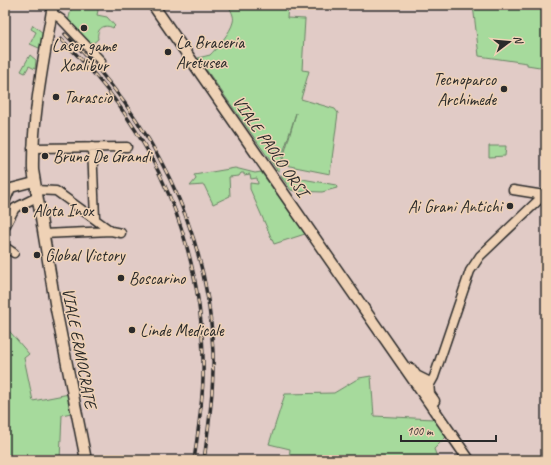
<svg xmlns="http://www.w3.org/2000/svg" width="551" height="465" font-family="Caveat,sans-serif">
  <style>
    .green { fill: #a6da9c; stroke: #688264 }
    .lines { fill: none; stroke-linecap: round; stroke-linejoin: round }
    .minor-casing { stroke: #2b2b2b; stroke-width: 11 }
    .major-casing { stroke: #2b2b2b; stroke-width: 13 }
    .minor { stroke: #efd2b6; stroke-width: 8 }
    .major { stroke: #efd2b6; stroke-width: 10 }
    .rail-casing { stroke: #2b2b2b; stroke-width: 3.5 }
    .rail { stroke: #efd2b6; stroke-width: 2; stroke-dasharray: 6; stroke-linecap: butt }
    .poi-dot { fill: #2b2b2b; stroke: #efd2b6; stroke-width: 1.5 }
    .labels { text-anchor: middle; stroke-width: 3; stroke-linejoin: round; paint-order: stroke }
    .poi-label { font-size: 17px; fill: #2b2b2b; stroke: #efd2b6; text-anchor: start }
    .street-label { font-size: 17px; fill: #2b2b2b; stroke: #efd2b6 }
  </style>
  <rect width="100%" height="100%" fill="#e1cbc6"/>
  <filter id="ink" filterUnits="userSpaceOnUse"><feTurbulence type="fractalNoise" baseFrequency=".025" numOctaves="2"/><feDisplacementMap in="SourceGraphic" scale="8" xChannelSelector="R" yChannelSelector="G"/><feConvolveMatrix kernelMatrix="1 2 1 2 8 2 1 2 1" color-interpolation-filters="sRGB"/></filter>
  <g filter="url(#ink)">
    <path class="green" d="M 72,5 L 99,5 L 97,15 L 107,17 L 115,26 L 113,28 C 104,23 96,29 98,39 L 91,45 L 68,22 Z
      M 228,5 L 288,5 L 287,18 L 305,19 L 302,70 L 309,71 L 301,99 L 335,109 L 338,113 L 330,174 L 285,165 L 282,162 L 296,113 L 280,163 L 279,171 L 277,170 L 198,58 L 210,55 C 216,49 231,32 233,22 C 235,16 230,9 228,5 Z
      M 473,5 L 546,5 L 546,68 L 527,65 L 527,63 L 479,56 Z
      M 33,25 L 43,33 L 42,44 L 39,48 L 30,44 L 36,32 L 31,29 Z
      M 30,55 L 36,60 L 35,69 L 29,66 L 25,73 L 21,71 Z
      M 489,146 L 506,146 L 505,156 L 489,157 Z
      M 235,168 L 255,173 L 261,172 L 305,234 L 274,244 L 250,189 L 250,183 L 258,184 L 257,178 L 251,179 L 250,174 L 244,175 L 244,173 L 241,173 L 239,176 L 229,177 L 230,196 L 213,204 L 204,185 L 190,186 L 196,179 L 194,175 Z
      M 280,175 L 336,185 L 337,188 L 322,192 L 295,191 L 291,190 Z
      M 5,326 L 29,354 L 24,358 L 33,401 L 69,394 L 71,413 L 62,415 L 60,460 L 5,460 Z
      M 371,376 L 374,416 L 434,419 L 447,436 L 434,449 L 438,460 L 289,460 L 290,449 L 269,444 L 285,394 L 334,393 L 359,378 Z"/>
    <g class="lines">
      <defs>
        <path id="minor" d="M 52,13 L 61,19 L 101,61
          M 92,147 L 95,218
          M 32,148 L 127,147
          M 35,190 L 56,191 L 111,231
          M 513,190 L 544,195
          M 5,202 L 11,188 L 34,182
          M 5,227 L 15,208 L 37,197
          M 43,234 L 111,231 L 121,233
          M 5,247 L 14,253
          M 429,386 L 434,377 L 470,271 L 480,256 L 546,193"/>
        <path id="major" d="M 53,5 C 44,59 32,115 33,170 L 56,309 L 86,460
          M 153,5 L 469,460
          M 411,369 L 416,376 L 428,382 L 429,394 L 434,401"/>
      </defs>
      <use href="#minor" class="minor-casing"/>
      <use href="#major" class="major-casing"/>
      <use href="#minor" class="minor"/>
      <use href="#major" class="major"/>
      <defs>
        <path id="rail" d="M 65,34 C 151,118 209,230 213,352 C 214,388 209,424 204,460
          M 61,39 C 155,129 206,248 203,379 C 202,406 198,433 194,460"/>
      </defs>
      <use href="#rail" class="rail-casing"/>
      <use href="#rail" class="rail"/>
    </g>
  </g>
  <g class="poi-dot">
    <circle cx="84" cy="28" r="4"/>
    <circle cx="168" cy="52" r="4"/>
    <circle cx="504" cy="89" r="4"/>
    <circle cx="56" cy="97" r="4"/>
    <circle cx="45" cy="156" r="4"/>
    <circle cx="510" cy="206" r="4"/>
    <circle cx="25" cy="210" r="4"/>
    <circle cx="37" cy="255" r="4"/>
    <circle cx="121" cy="278" r="4"/>
    <circle cx="132" cy="330" r="4"/>
  </g>
  <g class="labels">
    <g class="poi-label">
      <text x="176" y="48">La Braceria<tspan x="176" dy="20">Aretusea</tspan></text>
      <text x="84" y="51" text-anchor="middle">Laser game<tspan x="84" dy="20">Xcalibur</tspan></text>
      <text x="496" y="85" text-anchor="end">Tecnoparco<tspan x="496" dy="20">Archimede</tspan></text>
      <text x="64" y="103">Tarascio</text>
      <text x="53" y="162">Bruno De Grandi</text>
      <text x="502" y="212" text-anchor="end">Ai Grani Antichi</text>
      <text x="33" y="216">Alota Inox</text>
      <text x="45" y="261">Global Victory</text>
      <text x="129" y="284">Boscarino</text>
      <text x="140" y="336">Linde Medicale</text>
    </g>
    <g class="street-label">
      <text transform="translate(271 146) rotate(55)" y="6">VIALE PAOLO ORSI</text>
      <text transform="translate(80 348) rotate(79)" y="6">VIALE ERMOCRATE</text>
    </g>
  </g>
  <rect width="551" height="465" fill="none" stroke="#efd2b6" stroke-width="20"/>
  <rect x="10" y="10" width="531" height="445" fill="none" stroke="#2b2b2b" stroke-width="1.5" filter="url(#ink)"/>
  <g transform="translate(509 42) rotate(74)" stroke="#efd2b6" stroke-width="3" paint-order="stroke">
  <path d="M0-3L7 15L0 10L-7 15Z" fill="#2b2b2b"/>
  <text y="-6" font-size="11" font-weight="bold" text-anchor="middle" fill="#2b2b2b">N</text>
  </g>
  <path d="M401 435v6h95v-6" fill="none" stroke="#2b2b2b" stroke-width="2"/>
  <text x="407" y="435" font-size="12" fill="#2b2b2b" stroke="#efd2b6" stroke-width="3" paint-order="stroke">100 m</text>
</svg>
